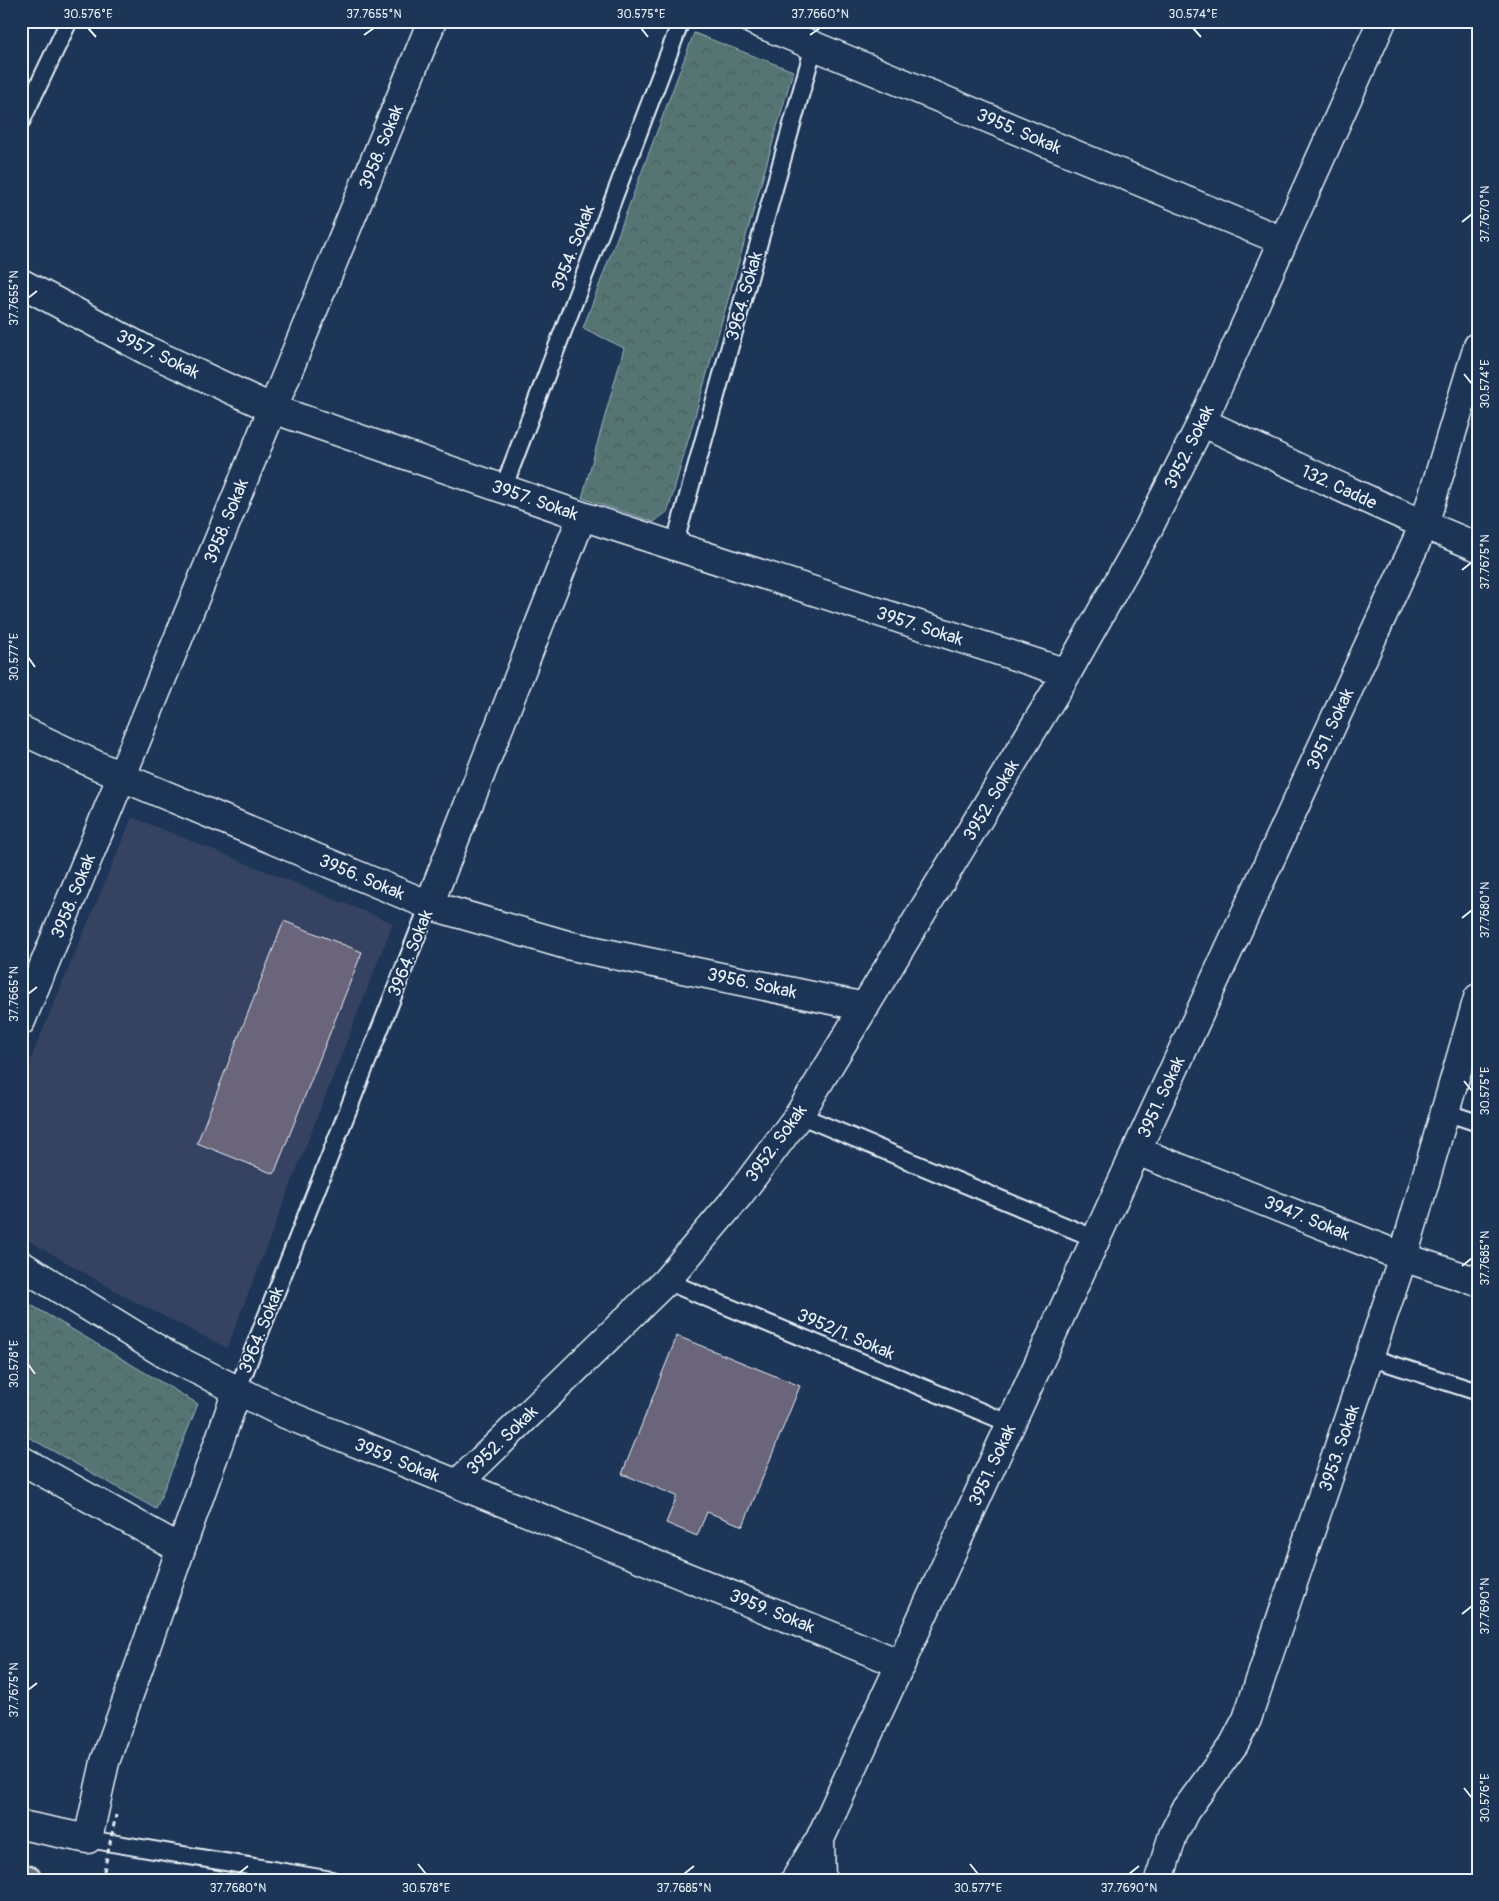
<svg xmlns="http://www.w3.org/2000/svg" width="1499" height="1901" font-family="Pangolin,sans-serif">
  <style>
    .built { fill: #344362 }
    .park { fill: url(#park-crowns); stroke: #9eb2b6 }
    .building { fill: #6b657a; stroke: #e8f1f8 }
    .lines { fill: none; stroke-linecap: round; stroke-linejoin: round }
    .lane-casing { stroke: #e8f1f8; stroke-width: 20 }
    .street-casing { stroke: #e8f1f8; stroke-width: 31 }
    .secondary-casing { stroke: #e8f1f8; stroke-width: 31 }
    .highway-casing { stroke: #e8f1f8; stroke-width: 31 }
    .lane { stroke: #1d3557; stroke-width: 16 }
    .street { stroke: #1d3557; stroke-width: 28 }
    .secondary { stroke: #1d3557; stroke-width: 28 }
    .highway { stroke: #6a7074; stroke-width: 28 }
    .path-bridge { stroke: #e8f1f8; stroke-width: 3; stroke-dasharray: 5 4; stroke-linecap: butt }
    .ticks { fill: none; stroke: #e8f1f8; stroke-width: 2 }
    .labels { text-anchor: middle; stroke-width: 4; stroke-linejoin: round; paint-order: stroke }
    .street-label { font-size: 18px; fill: #e8f1f8; stroke: #1d3557 }
    .neatline { fill: none; stroke: #e8f1f8; stroke-width: 2 }
    .ticks-label { font-size: 12px; text-anchor: middle; fill: #e8f1f8 }
  </style>
  <defs>
    <pattern id="park-crowns" width="20" height="18" patternUnits="userSpaceOnUse" patternTransform="scale(1.25)"><rect width="20" height="18" fill="#557473"/><path d="M2 6a3 3 0 1 1 6 0M12 15a3 3 0 1 1 6 0" fill="none" stroke="#4d5c5c"/></pattern>
  </defs>
  <rect width="100%" height="100%" fill="#1d3557"/>
  <filter id="ink" filterUnits="userSpaceOnUse"><feTurbulence type="fractalNoise" baseFrequency=".02" numOctaves="2"/><feDisplacementMap in="SourceGraphic" scale="10" xChannelSelector="R" yChannelSelector="G"/><feConvolveMatrix kernelMatrix="1 2 1 2 8 2 1 2 1" color-interpolation-filters="sRGB"/></filter>
  <g filter="url(#ink)">
    <path class="built" d="M 132,817 L 393,923 L 227,1348 L 124,1296 L 21,1236 L 21,1082 Z"/>
    <path class="park" d="M 694,33 L 793,71 L 668,511 L 654,522 L 582,498 L 624,348 L 583,328 Z
      M 21,1299 L 198,1404 L 156,1509 L 21,1433 Z"/>
    <path class="building" d="M 284,921 L 362,952 L 274,1174 L 197,1143 Z
      M 677,1336 L 800,1386 L 743,1526 L 707,1512 L 697,1536 L 666,1523 L 677,1496 L 622,1474 Z"/>
    <g class="lines">
      <defs>
        <path id="lane" d="M 21,122 L 69,21
          M 503,489 L 681,21
          M 674,546 L 814,46
          M 1445,1112 L 1478,1123
          M 799,1115 L 1096,1239
          M 666,1281 L 1011,1424
          M 1369,1357 L 1478,1392
          M 237,1391 L 429,905
          M 88,1839 L 332,1880"/>
        <path id="street" d="M 754,21 L 1283,241
          M 21,283 L 146,350 L 273,409 L 582,516 L 1067,673
          M 1202,422 C 1293,465 1384,509 1478,547
          M 21,730 L 122,777 L 429,905 L 567,945 L 865,1007
          M 429,905 L 582,516
          M 21,1021 L 432,21
          M 1137,1151 L 1403,1257 L 1478,1282
          M 21,1265 L 167,1355 L 285,1414 L 901,1664
          M 21,1460 L 181,1549
          M 457,1484 L 666,1281 L 739,1195 L 799,1115 L 1067,673 L 1147,531 L 1202,422 L 1382,21
          M 21,1825 L 88,1839 L 105,1762 L 237,1391
          M 1159,1880 L 1173,1835 L 1185,1811 L 1234,1744 L 1247,1719 L 1403,1257 L 1478,998"/>
        <path id="secondary" d="M 820,1839 L 1424,525 L 1478,346
          M 795,1880 L 820,1839 L 821,1880"/>
        <path id="highway" d="M 21,1878 L 28,1880"/>
      </defs>
      <use href="#lane" class="lane-casing"/>
      <use href="#street" class="street-casing"/>
      <use href="#secondary" class="secondary-casing"/>
      <use href="#highway" class="highway-casing"/>
      <use href="#lane" class="lane"/>
      <use href="#street" class="street"/>
      <use href="#secondary" class="secondary"/>
      <use href="#highway" class="highway"/>
      <path class="path-bridge" d="M 102,1880 L 116,1815"/>
    </g>
  </g>
  <path class="ticks" d="M 88,28 L 96,37M 641,28 L 648,37M 1193,28 L 1201,37M 364,35 L 374,28M 810,35 L 820,28M 1462,222 L 1472,214M 28,298 L 37,291M 1464,374 L 1472,384M 1462,570 L 1472,562M 28,657 L 35,667M 1462,918 L 1472,910M 28,994 L 37,987M 1464,1081 L 1472,1091M 1462,1266 L 1472,1258M 28,1364 L 35,1374M 1462,1614 L 1472,1606M 28,1690 L 37,1683M 1464,1788 L 1472,1798M 418,1864 L 426,1874M 970,1864 L 978,1874M 238,1874 L 248,1866M 684,1874 L 694,1866M 1129,1874 L 1139,1866"/>
  <g class="labels">
    <g class="street-label">
      <text transform="translate(1019 131) rotate(23)" y="6">3955. Sokak</text>
      <text transform="translate(381 147) rotate(-68)" y="6">3958. Sokak</text>
      <text transform="translate(573 248) rotate(-69)" y="6">3954. Sokak</text>
      <text transform="translate(744 296) rotate(-74)" y="6">3964. Sokak</text>
      <text transform="translate(158 354) rotate(26)" y="6">3957. Sokak</text>
      <text transform="translate(1189 447) rotate(-64)" y="6">3952. Sokak</text>
      <text transform="translate(1339 487) rotate(25)" y="6">132. Cadde</text>
      <text transform="translate(535 500) rotate(19)" y="6">3957. Sokak</text>
      <text transform="translate(226 521) rotate(-68)" y="6">3958. Sokak</text>
      <text transform="translate(920 626) rotate(18)" y="6">3957. Sokak</text>
      <text transform="translate(1330 729) rotate(-65)" y="6">3951. Sokak</text>
      <text transform="translate(991 800) rotate(-59)" y="6">3952. Sokak</text>
      <text transform="translate(362 877) rotate(23)" y="6">3956. Sokak</text>
      <text transform="translate(73 896) rotate(-68)" y="6">3958. Sokak</text>
      <text transform="translate(410 953) rotate(-68)" y="6">3964. Sokak</text>
      <text transform="translate(752 983) rotate(12)" y="6">3956. Sokak</text>
      <text transform="translate(1161 1097) rotate(-65)" y="6">3951. Sokak</text>
      <text transform="translate(776 1143) rotate(-54)" y="6">3952. Sokak</text>
      <text transform="translate(1307 1218) rotate(22)" y="6">3947. Sokak</text>
      <text transform="translate(261 1330) rotate(-68)" y="6">3964. Sokak</text>
      <text transform="translate(846 1334) rotate(23)" y="6">3952/1. Sokak</text>
      <text transform="translate(502 1440) rotate(-44)" y="6">3952. Sokak</text>
      <text transform="translate(1339 1448) rotate(-71)" y="6">3953. Sokak</text>
      <text transform="translate(397 1460) rotate(22)" y="6">3959. Sokak</text>
      <text transform="translate(992 1465) rotate(-65)" y="6">3951. Sokak</text>
      <text transform="translate(772 1611) rotate(22)" y="6">3959. Sokak</text>
    </g>
  </g>
  <rect width="1499" height="1901" fill="none" stroke="#1d3557" stroke-width="55"/>
  <rect x="28" y="28" width="1444" height="1846" class="neatline"/>
  <g class="ticks-label">
    <text x="88" y="18">30.576°E</text>
    <text x="374" y="18">37.7655°N</text>
    <text x="641" y="18">30.575°E</text>
    <text x="820" y="18">37.7660°N</text>
    <text x="1193" y="18">30.574°E</text>
    <text transform="translate(1485 214) rotate(-90)" y="4">37.7670°N</text>
    <text transform="translate(14 298) rotate(-90)" y="4">37.7655°N</text>
    <text transform="translate(1485 384) rotate(-90)" y="4">30.574°E</text>
    <text transform="translate(1485 562) rotate(-90)" y="4">37.7675°N</text>
    <text transform="translate(14 657) rotate(-90)" y="4">30.577°E</text>
    <text transform="translate(1485 910) rotate(-90)" y="4">37.7680°N</text>
    <text transform="translate(14 994) rotate(-90)" y="4">37.7665°N</text>
    <text transform="translate(1485 1091) rotate(-90)" y="4">30.575°E</text>
    <text transform="translate(1485 1258) rotate(-90)" y="4">37.7685°N</text>
    <text transform="translate(14 1364) rotate(-90)" y="4">30.578°E</text>
    <text transform="translate(1485 1606) rotate(-90)" y="4">37.7690°N</text>
    <text transform="translate(14 1690) rotate(-90)" y="4">37.7675°N</text>
    <text transform="translate(1485 1798) rotate(-90)" y="4">30.576°E</text>
    <text x="238" y="1892">37.7680°N</text>
    <text x="426" y="1892">30.578°E</text>
    <text x="684" y="1892">37.7685°N</text>
    <text x="978" y="1892">30.577°E</text>
    <text x="1129" y="1892">37.7690°N</text>
  </g>
</svg>
